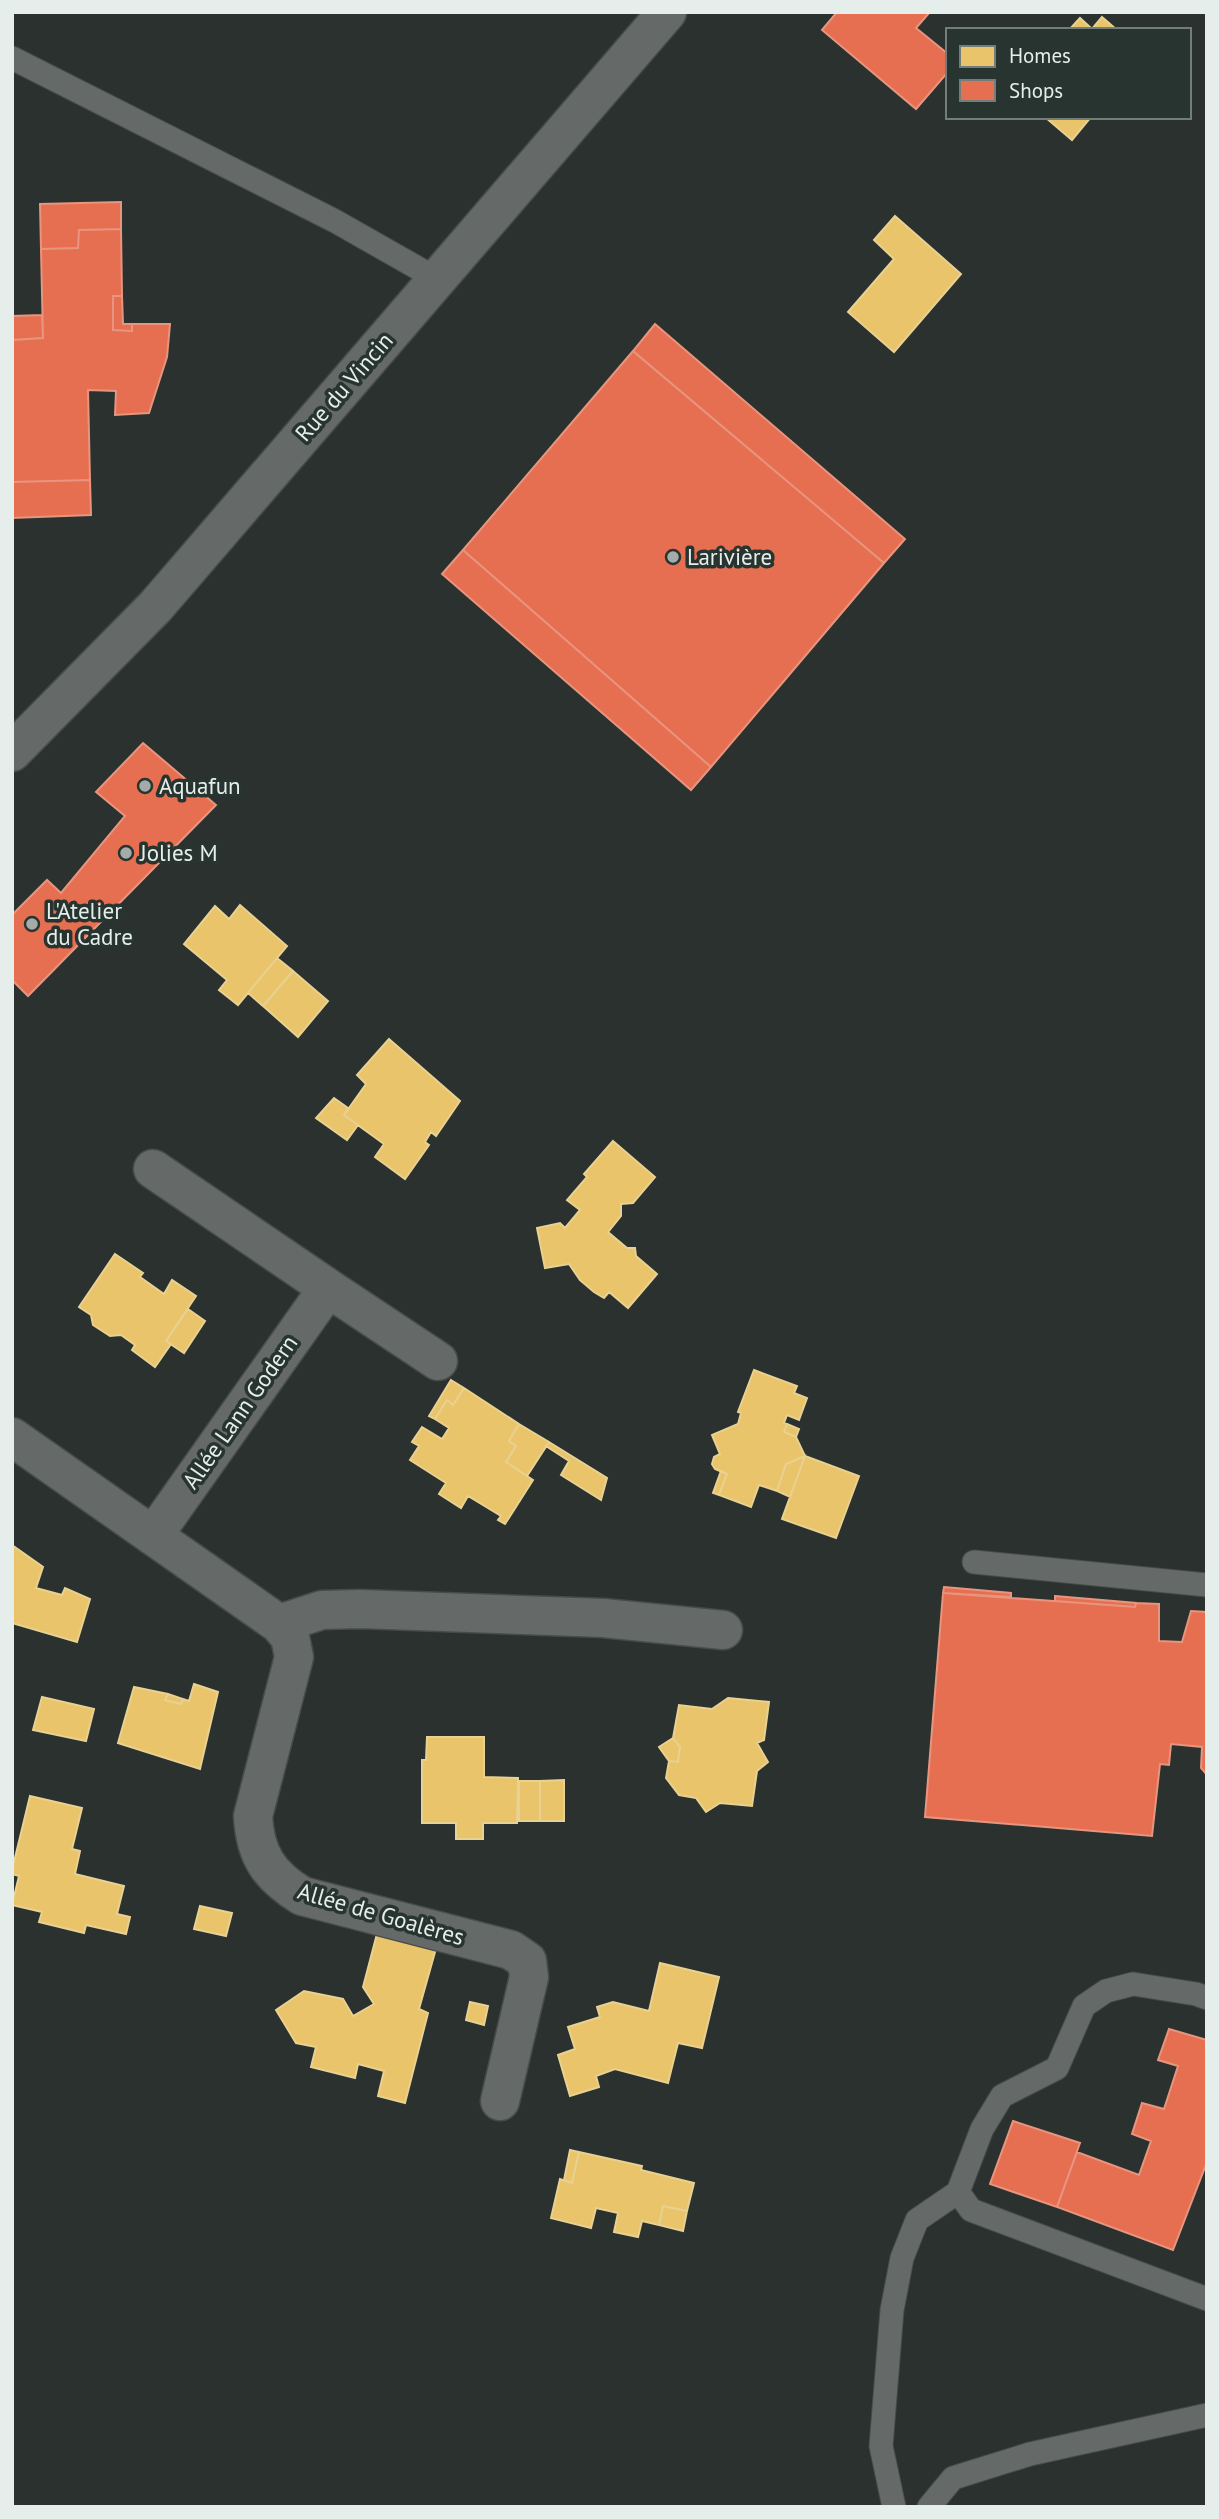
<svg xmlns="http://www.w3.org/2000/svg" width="1219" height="2519" font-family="'PT Sans',sans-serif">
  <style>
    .homes { fill: #e9c46a; stroke: #e8d191; stroke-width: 2 }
    .shops { fill: #e76f51; stroke: #e7957f; stroke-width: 2 }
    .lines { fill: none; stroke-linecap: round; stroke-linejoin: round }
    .lane-casing { stroke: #464c4a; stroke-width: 25 }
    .street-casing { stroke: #464c4a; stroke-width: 41 }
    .secondary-casing { stroke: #464c4a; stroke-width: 41 }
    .lane { stroke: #656968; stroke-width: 23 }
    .street { stroke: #656968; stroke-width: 38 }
    .secondary { stroke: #656968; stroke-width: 38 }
    .poi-dot { fill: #a4aca9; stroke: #273430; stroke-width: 2.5 }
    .labels { text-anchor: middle; stroke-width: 7; stroke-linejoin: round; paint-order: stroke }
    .street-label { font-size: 23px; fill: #e6eeeb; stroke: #273430 }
    .poi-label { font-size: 23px; fill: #e6eeeb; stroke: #273430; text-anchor: start }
  </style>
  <rect width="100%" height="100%" fill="#2a312f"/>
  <path class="homes" d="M 1102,17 L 1117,30 L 1069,30 L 1080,18 L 1092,29 Z
    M 1045,117 L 1091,117 L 1072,140 Z
    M 895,216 L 961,274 L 894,352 L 848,312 L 894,259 L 874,240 Z
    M 240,905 L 287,946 L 238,1005 L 219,990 L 227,980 L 184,944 L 215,906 L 229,919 Z
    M 277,958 L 293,971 L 263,1006 L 248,993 Z
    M 293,971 L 328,1001 L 298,1037 L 263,1006 Z
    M 389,1039 L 460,1101 L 436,1136 L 431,1132 L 425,1142 L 429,1145 L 405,1179 L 375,1157 L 384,1144 L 344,1115 L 366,1084 L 357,1075 Z
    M 334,1098 L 348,1108 L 344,1115 L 358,1125 L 347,1140 L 316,1118 Z
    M 613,1141 L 655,1177 L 633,1203 L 621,1204 L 621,1216 L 608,1232 L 627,1248 L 635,1248 L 636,1256 L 657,1274 L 628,1308 L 609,1292 L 604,1298 L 594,1292 L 580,1280 L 569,1264 L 545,1268 L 537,1228 L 560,1223 L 565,1228 L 580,1210 L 567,1200 L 587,1177 L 584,1174 Z
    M 115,1254 L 143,1273 L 140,1277 L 164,1294 L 172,1280 L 196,1296 L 166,1341 L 171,1344 L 155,1367 L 132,1350 L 135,1345 L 121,1335 L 110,1336 L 93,1325 L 91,1315 L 79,1307 Z
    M 188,1309 L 205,1321 L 184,1353 L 166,1341 Z
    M 754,1370 L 797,1386 L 794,1393 L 807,1398 L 799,1420 L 787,1415 L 784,1423 L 787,1424 L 784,1432 L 796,1437 L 805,1456 L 786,1464 L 777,1491 L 759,1485 L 751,1507 L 719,1495 L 727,1474 L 715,1469 L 712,1464 L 714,1457 L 720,1454 L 712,1435 L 738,1424 L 741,1413 L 738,1412 Z
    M 451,1380 L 464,1388 L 453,1405 L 447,1400 L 435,1419 L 429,1416 Z
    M 464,1388 L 519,1424 L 509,1441 L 516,1446 L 506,1462 L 533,1480 L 505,1524 L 498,1520 L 501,1516 L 468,1496 L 461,1508 L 439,1494 L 446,1483 L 410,1460 L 419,1446 L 412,1442 L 422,1427 L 442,1439 L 449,1428 L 435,1419 L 447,1400 L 453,1405 Z
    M 519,1424 L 549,1442 L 527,1476 L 506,1462 L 516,1446 L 509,1441 Z
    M 787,1424 L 799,1429 L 796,1437 L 784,1432 Z
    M 549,1442 L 607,1478 L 601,1500 L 561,1475 L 569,1461 L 546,1446 Z
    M 805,1456 L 790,1497 L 777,1491 L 786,1464 Z
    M 805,1456 L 859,1476 L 836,1538 L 782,1519 Z
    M 721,1471 L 727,1474 L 719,1495 L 713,1493 Z
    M 12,1545 L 43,1567 L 36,1588 L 62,1595 L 65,1588 L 90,1599 L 77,1642 L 12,1623 Z
    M 194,1684 L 218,1692 L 200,1769 L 118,1743 L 134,1687 L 168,1694 L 165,1700 L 181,1704 L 183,1699 L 189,1701 Z
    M 168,1694 L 183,1699 L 181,1704 L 165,1700 Z
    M 42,1697 L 94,1709 L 86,1741 L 33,1730 Z
    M 728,1698 L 769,1702 L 764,1740 L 757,1743 L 768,1762 L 757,1771 L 752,1806 L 720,1803 L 706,1812 L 696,1798 L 679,1795 L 666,1778 L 669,1761 L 678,1762 L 680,1747 L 673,1738 L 679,1705 L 712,1709 Z
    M 427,1737 L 484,1737 L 484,1777 L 518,1778 L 517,1823 L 483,1823 L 483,1839 L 456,1839 L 456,1823 L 422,1823 L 422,1760 L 426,1760 Z
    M 673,1738 L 680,1747 L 678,1762 L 669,1761 L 659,1747 Z
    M 564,1780 L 564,1821 L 540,1821 L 540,1781 Z
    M 519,1781 L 540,1781 L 540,1821 L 519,1821 Z
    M 30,1796 L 82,1808 L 72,1849 L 80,1851 L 75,1874 L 124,1886 L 117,1914 L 130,1917 L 126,1934 L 86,1925 L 84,1933 L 39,1922 L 42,1912 L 12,1905 L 19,1876 L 12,1874 L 12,1870 Z
    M 200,1906 L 232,1913 L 226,1936 L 194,1929 Z
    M 378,1930 L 437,1945 L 419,2009 L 428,2013 L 405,2103 L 378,2096 L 384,2071 L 358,2064 L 355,2078 L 311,2067 L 316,2047 L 296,2043 L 276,2010 L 304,1991 L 343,1999 L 353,2016 L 374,2004 L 363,1987 Z
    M 660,1963 L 719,1977 L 702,2048 L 678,2043 L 668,2083 L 615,2069 L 596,2076 L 599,2087 L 570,2096 L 558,2055 L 575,2049 L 568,2027 L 600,2017 L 597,2007 L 613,2002 L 649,2011 Z
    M 470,2002 L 488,2006 L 484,2025 L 466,2020 Z
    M 570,2150 L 579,2152 L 572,2183 L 564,2180 Z
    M 579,2152 L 642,2166 L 641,2170 L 694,2183 L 687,2211 L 663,2206 L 659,2225 L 642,2221 L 638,2237 L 614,2232 L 618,2213 L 596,2208 L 591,2228 L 551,2218 L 560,2179 L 572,2183 Z
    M 663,2206 L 687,2211 L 683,2231 L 659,2225 Z"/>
  <path class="shops" d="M 837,12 L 930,12 L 916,28 L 948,54 L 948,72 L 916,109 L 822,30 Z
    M 121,202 L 121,229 L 79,230 L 78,248 L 41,249 L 40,204 Z
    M 121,229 L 122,296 L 113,296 L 113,330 L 132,331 L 132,324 L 170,324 L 167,357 L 149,413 L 115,415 L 116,391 L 88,390 L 90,480 L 12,482 L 12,340 L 43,338 L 41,249 L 78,248 L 79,230 Z
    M 113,296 L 122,296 L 123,324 L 132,324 L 132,331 L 113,330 Z
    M 42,315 L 43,338 L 12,340 L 12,316 Z
    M 655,324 L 905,539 L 884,563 L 633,351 Z
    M 633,351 L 884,563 L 711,767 L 463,550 Z
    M 90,480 L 91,515 L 12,518 L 12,482 Z
    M 463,550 L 711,767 L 691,790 L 442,574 Z
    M 143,743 L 216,805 L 28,996 L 12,980 L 12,915 L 47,880 L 61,893 L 125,816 L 96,792 Z
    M 944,1587 L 1011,1593 L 1011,1597 L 943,1593 Z
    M 943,1593 L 1135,1607 L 1136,1603 L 1159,1604 L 1159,1641 L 1182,1642 L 1191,1611 L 1207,1612 L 1207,1775 L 1201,1768 L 1202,1747 L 1171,1744 L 1169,1765 L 1160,1764 L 1152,1836 L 925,1817 Z
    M 1055,1596 L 1136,1603 L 1135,1607 L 1055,1601 Z
    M 1169,2029 L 1207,2040 L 1207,2162 L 1173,2250 L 1057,2207 L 1077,2152 L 1139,2175 L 1151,2141 L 1132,2134 L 1142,2103 L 1164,2109 L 1178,2066 L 1158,2060 Z
    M 1013,2121 L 1080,2143 L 1057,2207 L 990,2184 Z"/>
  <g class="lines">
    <defs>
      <path id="lane" d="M 12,58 L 335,221 L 437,279
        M 974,1562 L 1207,1585
        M 1207,1998 L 1196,1994 L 1133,1984 L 1106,1991 L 1084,2006 L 1057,2068 L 1002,2096 L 982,2129 L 958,2192 L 971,2210 L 1207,2299
        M 894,2507 L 881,2446 L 892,2310 L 902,2258 L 917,2220 L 958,2192
        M 929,2507 L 953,2478 L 1030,2454 L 1207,2415"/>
      <path id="street" d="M 328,1288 L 438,1361
        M 12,1437 L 279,1624 L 290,1637 L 294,1657 L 253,1816 C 255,1855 269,1876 302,1896 L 511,1950 L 527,1961 L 529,1977 L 500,2101
        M 153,1536 L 328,1288 L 153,1169
        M 279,1624 L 322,1610 L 360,1609 L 603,1618 L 723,1630"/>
      <path id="secondary" d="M 12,752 L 156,606 L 667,12"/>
    </defs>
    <use href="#lane" class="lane-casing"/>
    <use href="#street" class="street-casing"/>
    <use href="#secondary" class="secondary-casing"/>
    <use href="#lane" class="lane"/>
    <use href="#street" class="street"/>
    <use href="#secondary" class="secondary"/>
  </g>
  <g class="poi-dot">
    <circle cx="673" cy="557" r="7"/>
    <circle cx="145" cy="786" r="7"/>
    <circle cx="126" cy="853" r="7"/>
    <circle cx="32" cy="924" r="7"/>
  </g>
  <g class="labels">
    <g class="street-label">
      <text transform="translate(344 387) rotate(-49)" y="8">Rue du Vincin</text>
      <text transform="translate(240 1412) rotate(-55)" y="8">Allée Lann Godern</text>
      <text transform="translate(381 1914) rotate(16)" y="8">Allée de Goalères</text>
    </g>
    <g class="poi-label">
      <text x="687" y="565">Larivière</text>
      <text x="159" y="794">Aquafun</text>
      <text x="140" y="861">Jolies M</text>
      <text x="46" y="919">L'Atelier<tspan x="46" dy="26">du Cadre</tspan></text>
    </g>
  </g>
  <rect width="1219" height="2519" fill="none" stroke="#e6eeeb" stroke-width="28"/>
  <rect x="946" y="28" width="245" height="91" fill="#273430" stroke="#737e7b" stroke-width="2"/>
  <rect x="960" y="46" width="35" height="21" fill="#e9c46a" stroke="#737e7b" stroke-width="2"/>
  <text x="1009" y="63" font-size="21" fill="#e6eeeb">Homes</text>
  <rect x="960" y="80" width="35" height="21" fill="#e76f51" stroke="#737e7b" stroke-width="2"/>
  <text x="1009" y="98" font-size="21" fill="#e6eeeb">Shops</text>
</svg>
